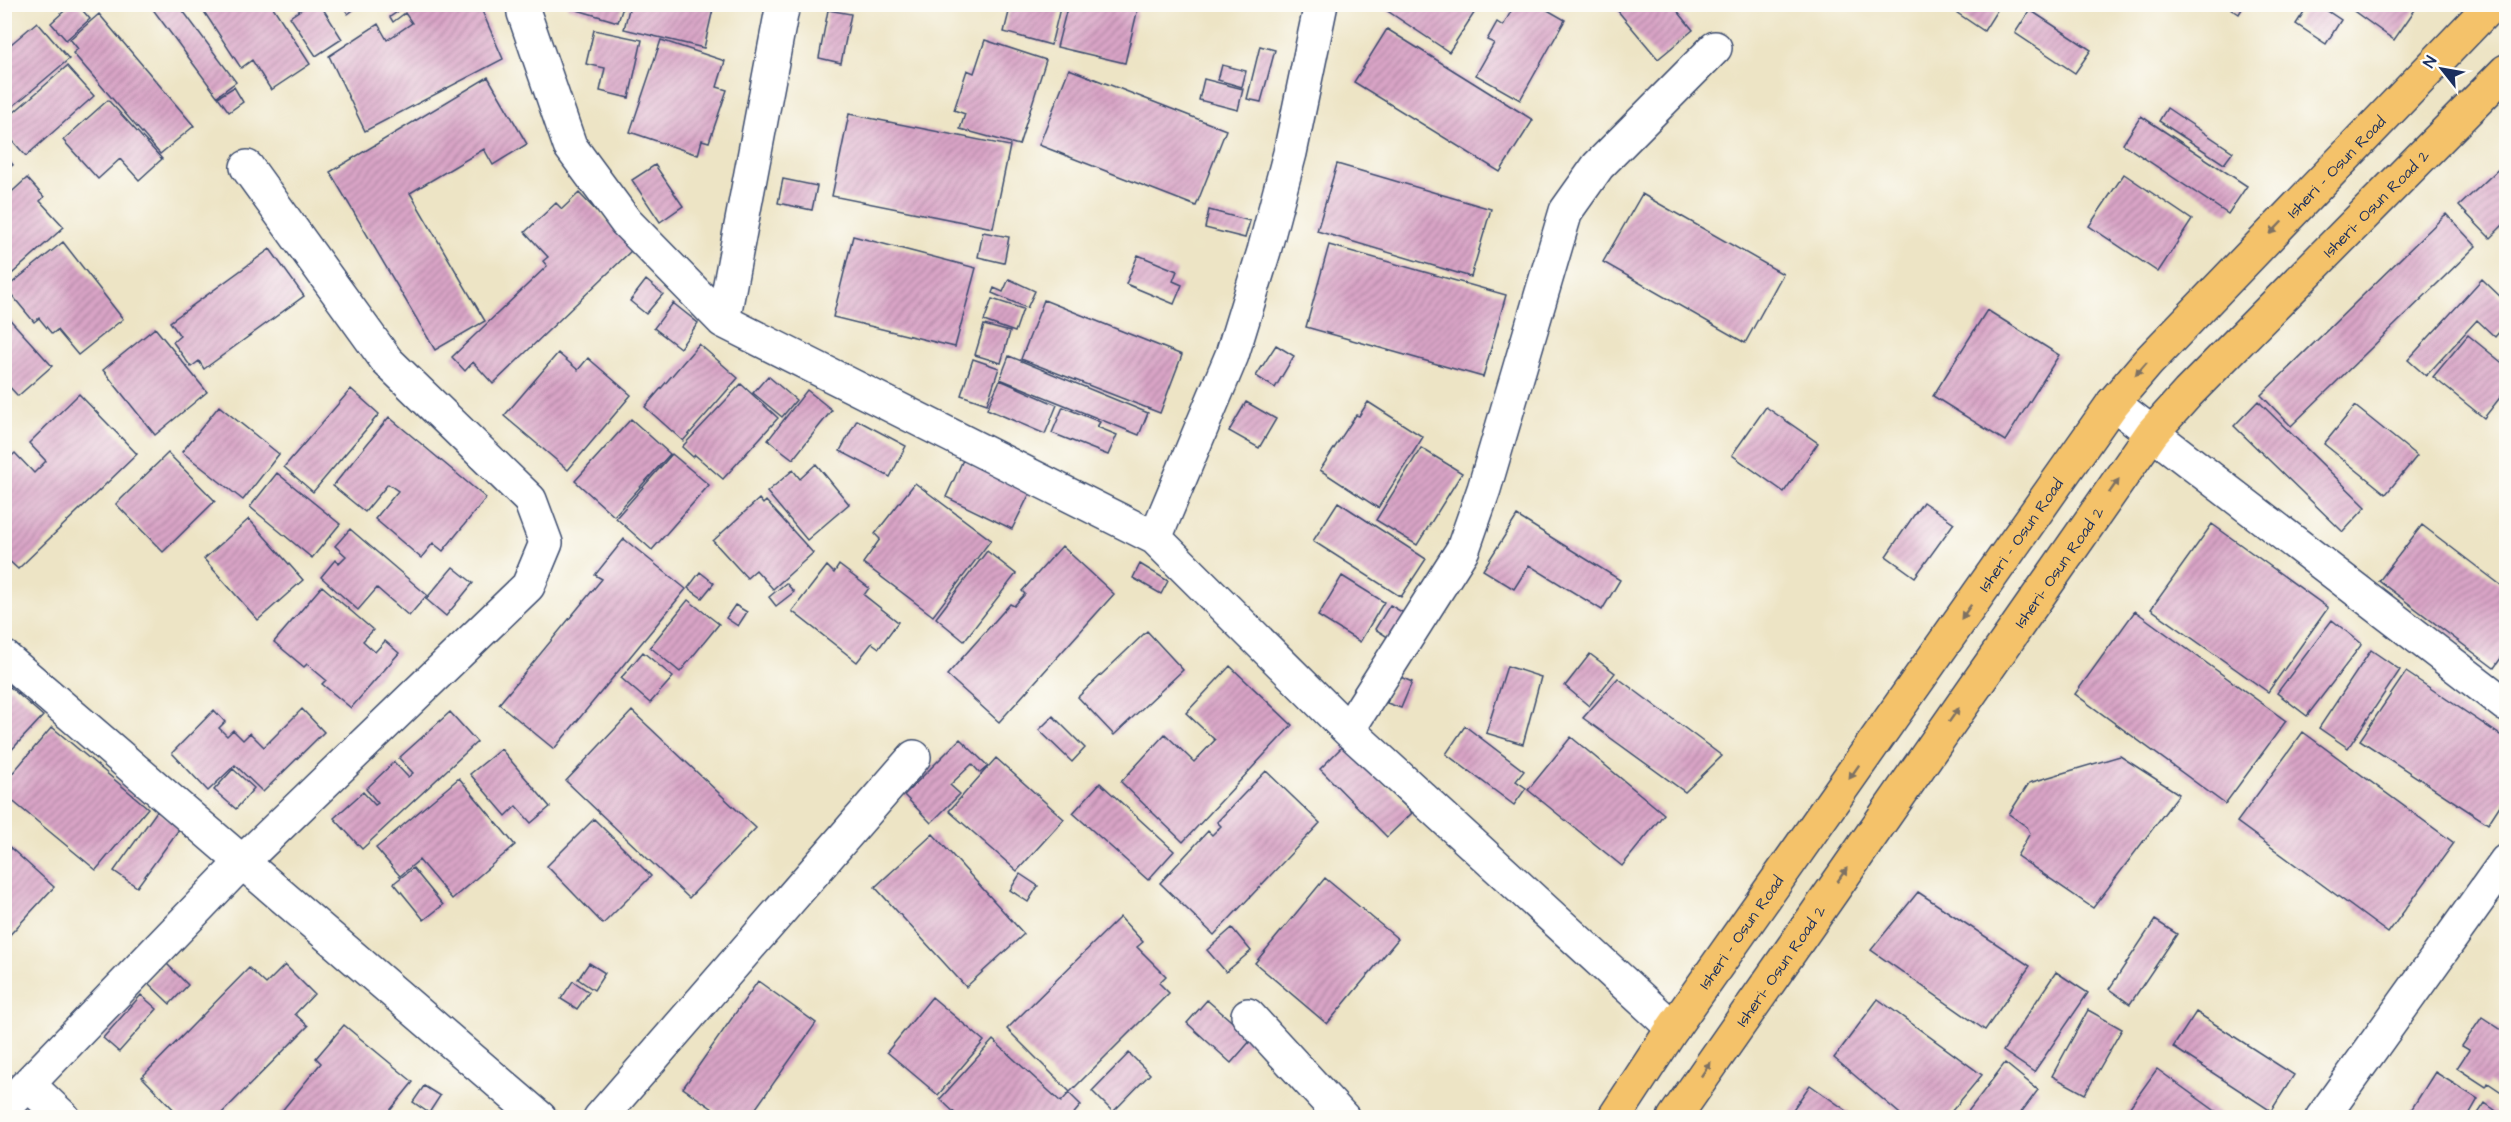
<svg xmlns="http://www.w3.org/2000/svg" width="2511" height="1122" font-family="'Architects Daughter',sans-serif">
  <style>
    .building { fill: url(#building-hatch) }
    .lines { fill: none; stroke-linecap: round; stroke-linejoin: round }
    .minor-casing { stroke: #3a4a6d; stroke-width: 36 }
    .major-casing { stroke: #3a4a6d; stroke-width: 36 }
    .minor { stroke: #fff; stroke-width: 33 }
    .major { stroke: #f4c26a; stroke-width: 33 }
    .oneway { fill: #7d7163 }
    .labels { text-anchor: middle; stroke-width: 4.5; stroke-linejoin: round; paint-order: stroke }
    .street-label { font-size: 16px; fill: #1b2f5e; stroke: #fdfcf7 }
  </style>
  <defs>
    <pattern id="building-hatch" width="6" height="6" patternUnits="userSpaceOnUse" patternTransform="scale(1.5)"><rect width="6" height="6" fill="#d9a4c6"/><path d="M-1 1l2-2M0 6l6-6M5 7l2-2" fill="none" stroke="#af86a4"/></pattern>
  </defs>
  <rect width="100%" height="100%" fill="#fdfcf7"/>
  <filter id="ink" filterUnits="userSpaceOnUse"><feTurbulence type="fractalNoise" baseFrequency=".0167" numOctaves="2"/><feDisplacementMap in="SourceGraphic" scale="12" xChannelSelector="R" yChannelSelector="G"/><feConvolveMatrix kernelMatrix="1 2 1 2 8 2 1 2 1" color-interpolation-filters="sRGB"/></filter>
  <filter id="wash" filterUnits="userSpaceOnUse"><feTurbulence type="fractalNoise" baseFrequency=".008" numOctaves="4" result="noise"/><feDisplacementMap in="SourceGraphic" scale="24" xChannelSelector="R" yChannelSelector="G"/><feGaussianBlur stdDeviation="1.35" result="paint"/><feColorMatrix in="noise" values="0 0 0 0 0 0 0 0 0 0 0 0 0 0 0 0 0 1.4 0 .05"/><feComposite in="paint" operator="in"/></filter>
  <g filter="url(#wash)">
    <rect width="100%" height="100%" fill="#ede4c5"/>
    <g id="blocks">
      <path class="building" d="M 72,4 L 77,4 L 90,19 L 66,40 L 51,23 Z
        M 149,4 L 178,4 L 236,82 L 217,96 Z
        M 199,4 L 271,4 L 310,64 L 271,90 L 252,60 L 241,68 Z
        M 309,4 L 320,4 L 342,39 L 316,56 L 290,17 Z
        M 342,4 L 361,4 L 348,14 Z
        M 409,4 L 479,4 L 503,59 L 365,131 L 329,56 L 378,24 L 387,40 L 412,23 L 405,13 L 393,22 L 390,17 Z
        M 568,4 L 624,4 L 618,22 L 567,7 Z
        M 1011,4 L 1061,4 L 1051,45 L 1004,32 Z
        M 1068,4 L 1139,4 L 1125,63 L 1057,47 Z
        M 1377,4 L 1480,4 L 1449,52 Z
        M 1515,4 L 1537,4 L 1565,20 L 1520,100 L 1476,75 L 1494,43 L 1487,40 L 1497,22 L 1503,26 Z
        M 1612,4 L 1672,4 L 1693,30 L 1658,59 Z
        M 1944,4 L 2001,4 L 1984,31 Z
        M 2224,4 L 2245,4 L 2239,14 Z
        M 2309,4 L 2317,4 L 2341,20 L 2326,44 L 2296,24 Z
        M 2344,4 L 2419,4 L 2394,40 Z
        M 630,5 L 714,5 L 704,48 L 624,29 Z
        M 828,10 L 851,14 L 841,63 L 819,58 Z
        M 2030,10 L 2091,50 L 2075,73 L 2015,33 Z
        M 99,14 L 194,126 L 160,154 L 73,53 L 78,49 L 70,39 Z
        M 37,22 L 69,59 L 4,114 L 4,50 Z
        M 1387,29 L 1533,120 L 1500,172 L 1354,82 Z
        M 594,30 L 642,40 L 629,98 L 600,91 L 605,68 L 586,64 Z
        M 661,40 L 725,61 L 717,87 L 727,90 L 709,142 L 702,140 L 698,155 L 630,132 Z
        M 985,40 L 1046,60 L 1019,145 L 960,129 L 965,114 L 954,110 L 967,70 L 974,73 Z
        M 1260,46 L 1275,50 L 1261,102 L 1247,99 Z
        M 1222,65 L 1246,71 L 1242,87 L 1218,80 Z
        M 67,66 L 94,96 L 26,156 L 4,131 L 4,121 Z
        M 1069,69 L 1226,130 L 1196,206 L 1039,145 Z
        M 488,77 L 527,144 L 493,165 L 484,149 L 410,193 L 485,321 L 435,350 L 330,172 Z
        M 1204,79 L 1243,89 L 1238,110 L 1199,100 Z
        M 234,87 L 243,102 L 229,112 L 218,97 Z
        M 108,100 L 162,159 L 139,180 L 120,159 L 98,179 L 63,140 Z
        M 2167,108 L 2233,152 L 2224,164 L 2159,121 Z
        M 849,114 L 1010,146 L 993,228 L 832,196 Z
        M 2141,116 L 2247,186 L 2228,214 L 2123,144 Z
        M 4,154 L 13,165 L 4,172 Z
        M 2506,162 L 2506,222 L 2490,238 L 2459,206 Z
        M 1337,164 L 1491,209 L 1471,277 L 1317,231 Z
        M 655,165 L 683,206 L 660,222 L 632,180 Z
        M 2124,174 L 2192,220 L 2158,272 L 2089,226 Z
        M 27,178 L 44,197 L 40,201 L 64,227 L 4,281 L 4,199 Z
        M 783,179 L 817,186 L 812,210 L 778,203 Z
        M 579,193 L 633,249 L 493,384 L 473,362 L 465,371 L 452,357 L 547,266 L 543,261 L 548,257 L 525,232 L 556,203 L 562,209 Z
        M 1642,194 L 1783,274 L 1745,343 L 1603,262 Z
        M 1209,210 L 1250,221 L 1245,238 L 1205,228 Z
        M 2446,214 L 2476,246 L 2291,426 L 2261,395 Z
        M 983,232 L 1009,237 L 1004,263 L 978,257 Z
        M 853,236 L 976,268 L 955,347 L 833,317 Z
        M 63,242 L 123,319 L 78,355 L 57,330 L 52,334 L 39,318 L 34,322 L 6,288 Z
        M 1329,245 L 1506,295 L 1483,377 L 1306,327 Z
        M 270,249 L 304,296 L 204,369 L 199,361 L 191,367 L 173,342 L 180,336 L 170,322 Z
        M 1138,255 L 1177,271 L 1173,281 L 1182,285 L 1174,304 L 1126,284 Z
        M 1009,279 L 1035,291 L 1027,308 L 992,293 L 994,288 L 1003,292 Z
        M 2482,279 L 2506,302 L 2506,324 L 2495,337 L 2477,320 L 2426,376 L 2408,360 Z
        M 646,280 L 663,294 L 646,314 L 630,301 Z
        M 992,299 L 1023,309 L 1015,332 L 984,321 Z
        M 1044,300 L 1182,355 L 1160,413 L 1021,359 Z
        M 673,303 L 698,323 L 680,348 L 654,328 Z
        M 1987,310 L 2059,355 L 2005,441 L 1933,396 Z
        M 4,313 L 52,366 L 18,396 L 4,381 Z
        M 984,325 L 1010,332 L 1001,363 L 975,355 Z
        M 155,328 L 207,392 L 155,435 L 103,370 Z
        M 2468,335 L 2506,366 L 2506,390 L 2484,418 L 2433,377 Z
        M 699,344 L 738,378 L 683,441 L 645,407 Z
        M 1276,345 L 1294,356 L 1275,388 L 1256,376 Z
        M 558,353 L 578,370 L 588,358 L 631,395 L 568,470 L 504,416 Z
        M 1009,356 L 1148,413 L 1139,435 L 1000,379 Z
        M 973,359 L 999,368 L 987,404 L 961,395 Z
        M 768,376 L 796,400 L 782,417 L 753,393 Z
        M 1000,380 L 1057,405 L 1045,434 L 987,409 Z
        M 741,384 L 778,418 L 723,479 L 695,455 L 693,457 L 682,447 Z
        M 351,389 L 379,414 L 313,492 L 284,467 Z
        M 807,390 L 832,410 L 793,459 L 768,440 Z
        M 79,394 L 137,454 L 18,569 L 4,556 L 4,463 L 15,453 L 34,473 L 46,461 L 29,443 Z
        M 2258,401 L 2366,507 L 2343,532 L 2234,426 Z
        M 1246,402 L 1276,419 L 1259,448 L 1229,431 Z
        M 1368,402 L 1423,437 L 1378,508 L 1320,470 L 1356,415 L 1359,416 Z
        M 219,406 L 279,454 L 243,500 L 182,452 Z
        M 2355,406 L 2417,456 L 2386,494 L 2324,444 Z
        M 1063,407 L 1100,422 L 1097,427 L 1117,435 L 1108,455 L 1052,433 Z
        M 1766,407 L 1818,443 L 1784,492 L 1732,455 Z
        M 389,417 L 486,498 L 443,551 L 433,543 L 421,558 L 375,519 L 398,491 L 388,484 L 365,512 L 333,486 Z
        M 631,419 L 670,454 L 614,516 L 575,481 Z
        M 857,420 L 906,446 L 890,477 L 840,451 Z
        M 1421,448 L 1462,473 L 1417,545 L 1376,520 Z
        M 168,453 L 215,501 L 163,552 L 116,504 Z
        M 672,454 L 709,485 L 652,550 L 616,518 Z
        M 963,460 L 1030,493 L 1012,529 L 946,497 Z
        M 816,464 L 849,504 L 807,540 L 767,492 L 793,470 L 800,479 Z
        M 277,473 L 340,524 L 312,558 L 250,507 Z
        M 915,483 L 991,540 L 933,616 L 863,563 L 880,539 L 875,534 Z
        M 759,499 L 763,504 L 766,501 L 813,553 L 773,589 L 756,570 L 747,578 L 713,541 Z
        M 1338,502 L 1426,559 L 1401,597 L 1313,541 Z
        M 1923,502 L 1954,523 L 1915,577 L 1886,556 Z
        M 1517,516 L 1620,580 L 1602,610 L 1529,565 L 1514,589 L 1483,570 Z
        M 249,519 L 303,580 L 258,620 L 204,559 Z
        M 2212,524 L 2328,608 L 2268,692 L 2151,609 Z
        M 2422,525 L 2506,589 L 2506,651 L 2494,668 L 2379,581 Z
        M 350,529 L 427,595 L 409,616 L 377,588 L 358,610 L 321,577 L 335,560 L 339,563 L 346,556 L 335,546 Z
        M 624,539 L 686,589 L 554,749 L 499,704 L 602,579 L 595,575 Z
        M 1062,546 L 1114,594 L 999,722 L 947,675 L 1010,604 L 1014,606 L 1025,594 L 1022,591 Z
        M 987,551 L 1016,574 L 964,641 L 936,618 Z
        M 1140,564 L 1168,581 L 1161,594 L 1133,578 Z
        M 839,565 L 869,588 L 864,595 L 898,622 L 879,648 L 872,643 L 857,662 L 792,611 L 827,566 L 834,573 Z
        M 453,567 L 473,583 L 446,616 L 426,599 Z
        M 700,572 L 714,583 L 702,598 L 688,588 Z
        M 1342,576 L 1384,602 L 1360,642 L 1318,616 Z
        M 786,583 L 794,592 L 776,606 L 769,597 Z
        M 322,586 L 373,630 L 363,641 L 375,652 L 385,641 L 399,653 L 351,708 L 322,684 L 326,680 L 307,664 L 304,667 L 274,642 Z
        M 688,600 L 719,624 L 680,672 L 650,647 Z
        M 735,605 L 747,612 L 738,626 L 726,618 Z
        M 1390,605 L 1412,618 L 1397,643 L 1375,629 Z
        M 2135,611 L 2286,721 L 2225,804 L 2075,694 Z
        M 2332,620 L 2362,644 L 2307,716 L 2277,693 Z
        M 1147,631 L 1183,670 L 1114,735 L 1078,697 Z
        M 2371,650 L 2400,670 L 2348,748 L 2319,728 Z
        M 643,652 L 673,677 L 650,703 L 621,678 Z
        M 1590,654 L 1615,673 L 1589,706 L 1565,686 Z
        M 1230,666 L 1292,725 L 1183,842 L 1121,782 L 1165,734 L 1194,762 L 1215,740 L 1186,713 Z
        M 1507,666 L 1541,677 L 1523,744 L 1486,733 Z
        M 2406,672 L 2506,739 L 2506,796 L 2488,824 L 2360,740 Z
        M 1398,676 L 1412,682 L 1401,708 L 1387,703 Z
        M 1618,678 L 1722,756 L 1685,792 L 1583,718 Z
        M 10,687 L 43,716 L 4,758 L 4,693 Z
        M 302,709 L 324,732 L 263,792 L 235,765 L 208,791 L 172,753 L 214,710 L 225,722 L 219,728 L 227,736 L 233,730 L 243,740 L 250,733 L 264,747 Z
        M 632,711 L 756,828 L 689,898 L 566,781 Z
        M 450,712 L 477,742 L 362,849 L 334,818 L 363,792 L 375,805 L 378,803 L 366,789 L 394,762 L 408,777 L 413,773 L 399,758 Z
        M 1053,716 L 1085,748 L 1072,762 L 1039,730 Z
        M 1465,726 L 1524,771 L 1516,781 L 1526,788 L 1514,805 L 1446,754 Z
        M 52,727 L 148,808 L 96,870 L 4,794 L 4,783 Z
        M 2303,732 L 2454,843 L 2388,933 L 2237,822 Z
        M 1571,737 L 1664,814 L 1622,866 L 1528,790 Z
        M 960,739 L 988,766 L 980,773 L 972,764 L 950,785 L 960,794 L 931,823 L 904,795 Z
        M 1344,745 L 1412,813 L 1387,837 L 1320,769 Z
        M 501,749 L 550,807 L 531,823 L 516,806 L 506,816 L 470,774 Z
        M 2120,756 L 2179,794 L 2093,908 L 2017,856 L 2030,833 L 2027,827 L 2009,814 L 2029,783 Z
        M 996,758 L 1064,819 L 1017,871 L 949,811 Z
        M 233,769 L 254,788 L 236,809 L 214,790 Z
        M 1266,771 L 1320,823 L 1214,935 L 1160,883 L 1208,831 L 1212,835 L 1221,826 L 1217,822 Z
        M 459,778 L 515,845 L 452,899 L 419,860 L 400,876 L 376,848 Z
        M 1100,783 L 1174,851 L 1148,880 L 1073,813 Z
        M 157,811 L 180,828 L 137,887 L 114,871 Z
        M 594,819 L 651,876 L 603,924 L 547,866 Z
        M 933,834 L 1024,934 L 966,987 L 875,887 Z
        M 4,842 L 54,887 L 4,941 Z
        M 413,868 L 443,905 L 424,920 L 394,883 Z
        M 1020,874 L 1038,886 L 1028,902 L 1010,890 Z
        M 1325,878 L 1398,939 L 1327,1024 L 1255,963 Z
        M 1918,892 L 2030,966 L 1985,1030 L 1871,950 Z
        M 1120,917 L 1143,942 L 1137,947 L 1166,976 L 1159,983 L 1169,993 L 1070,1092 L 1007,1029 Z
        M 2155,920 L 2177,934 L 2130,1004 L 2109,989 Z
        M 1232,928 L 1251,951 L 1226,972 L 1207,950 Z
        M 166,963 L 188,985 L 170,1004 L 148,983 Z
        M 589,963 L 605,973 L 594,990 L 578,979 Z
        M 285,965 L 314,994 L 295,1014 L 308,1026 L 217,1118 L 182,1118 L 142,1077 L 249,968 L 266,984 Z
        M 2056,972 L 2088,993 L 2034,1072 L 2003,1051 Z
        M 573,981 L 589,992 L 577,1009 L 561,999 Z
        M 758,981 L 816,1023 L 749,1118 L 726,1118 L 683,1088 Z
        M 141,995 L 157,1009 L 119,1052 L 103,1038 Z
        M 932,997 L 984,1041 L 938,1095 L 887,1052 Z
        M 1878,999 L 1982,1075 L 1946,1118 L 1905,1118 L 1834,1058 Z
        M 1207,1000 L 1252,1039 L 1231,1063 L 1187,1023 Z
        M 2088,1010 L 2122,1029 L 2085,1094 L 2052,1076 Z
        M 2196,1012 L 2294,1075 L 2271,1111 L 2173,1047 Z
        M 2482,1017 L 2506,1033 L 2506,1095 L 2488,1083 L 2486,1087 L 2457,1068 L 2469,1050 L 2462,1046 Z
        M 344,1025 L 413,1082 L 384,1118 L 276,1118 L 321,1063 L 316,1058 Z
        M 993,1040 L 1061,1102 L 1069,1093 L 1081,1105 L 1070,1118 L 960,1118 L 940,1099 Z
        M 1129,1053 L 1150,1074 L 1113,1112 L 1092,1091 Z
        M 2005,1063 L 2038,1090 L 2017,1118 L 1963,1118 Z
        M 2157,1069 L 2225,1118 L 2122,1118 Z
        M 2435,1072 L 2478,1099 L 2467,1118 L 2406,1118 Z
        M 1810,1085 L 1857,1118 L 1787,1118 Z
        M 424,1086 L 440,1096 L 429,1113 L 413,1102 Z
        M 2485,1103 L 2506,1118 L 2475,1118 Z"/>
    </g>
  </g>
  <g filter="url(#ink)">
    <use href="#blocks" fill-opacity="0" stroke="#3a4a6d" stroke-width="1.5"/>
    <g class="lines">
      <defs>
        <path id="minor" d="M 523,4 L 524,13 L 570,146 L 626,222 L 723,321 L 1155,538 L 1348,730 L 1673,1028
          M 723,321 L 783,4
          M 2113,403 L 2506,705
          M 1155,538 L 1232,355 L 1264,251 L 1290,153 L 1321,4
          M 4,657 L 540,1118
          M 1348,730 L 1463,549 L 1484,489 L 1566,211 L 1598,166 L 1715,48
          M 1248,1015 L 1343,1118
          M 28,1084 L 64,1118
          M 4,1109 L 243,861 L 528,586 L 546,543 L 530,500 L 387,361 L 247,167
          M 600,1118 L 914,757
          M 2322,1118 L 2506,861"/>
        <g id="major">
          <path id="s1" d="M 1614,1118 L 1673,1028 L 2113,403 L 2148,362 L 2492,4"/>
          <path id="s2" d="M 1674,1118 L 2152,433 L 2188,393 L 2506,71"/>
        </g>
      </defs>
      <use href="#minor" class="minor-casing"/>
      <use href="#major" class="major-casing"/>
      <use href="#minor" class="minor"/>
      <use href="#major" class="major"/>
    </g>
    <defs><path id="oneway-solid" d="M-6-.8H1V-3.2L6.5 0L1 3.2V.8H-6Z" transform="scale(1.5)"/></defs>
    <g class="oneway">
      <use href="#oneway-solid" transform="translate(2276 228) rotate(134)"/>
      <use href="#oneway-solid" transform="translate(2141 369) rotate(131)"/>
      <use href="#oneway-solid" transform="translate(2114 486) rotate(-55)"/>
      <use href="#oneway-solid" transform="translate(1966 612) rotate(125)"/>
      <use href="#oneway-solid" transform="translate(1954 715) rotate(-55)"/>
      <use href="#oneway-solid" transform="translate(1854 772) rotate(125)"/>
      <use href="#oneway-solid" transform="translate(1842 875) rotate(-55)"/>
      <use href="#oneway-solid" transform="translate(1706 1069) rotate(-56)"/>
    </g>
  </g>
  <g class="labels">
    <g class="street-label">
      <text dy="6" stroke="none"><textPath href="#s1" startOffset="1197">Isheri - Osun Road</textPath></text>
      <text dy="6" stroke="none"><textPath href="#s2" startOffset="1156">Isheri- Osun Road 2</textPath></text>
      <text dy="6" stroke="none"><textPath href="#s1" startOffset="711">Isheri - Osun Road</textPath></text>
      <text dy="6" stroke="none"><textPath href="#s2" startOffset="672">Isheri- Osun Road 2</textPath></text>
      <text dy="6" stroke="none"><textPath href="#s1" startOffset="225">Isheri - Osun Road</textPath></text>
      <text dy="6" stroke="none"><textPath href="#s2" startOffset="186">Isheri- Osun Road 2</textPath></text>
    </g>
  </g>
  <rect width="2511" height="1122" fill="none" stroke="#fdfcf7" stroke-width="24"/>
  <g transform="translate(2442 69) rotate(301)" stroke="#fdfcf7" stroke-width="4.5" paint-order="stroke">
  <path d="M0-4.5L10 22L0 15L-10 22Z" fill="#1b2f5e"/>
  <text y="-9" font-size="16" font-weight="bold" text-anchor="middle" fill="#1b2f5e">N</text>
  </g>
</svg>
